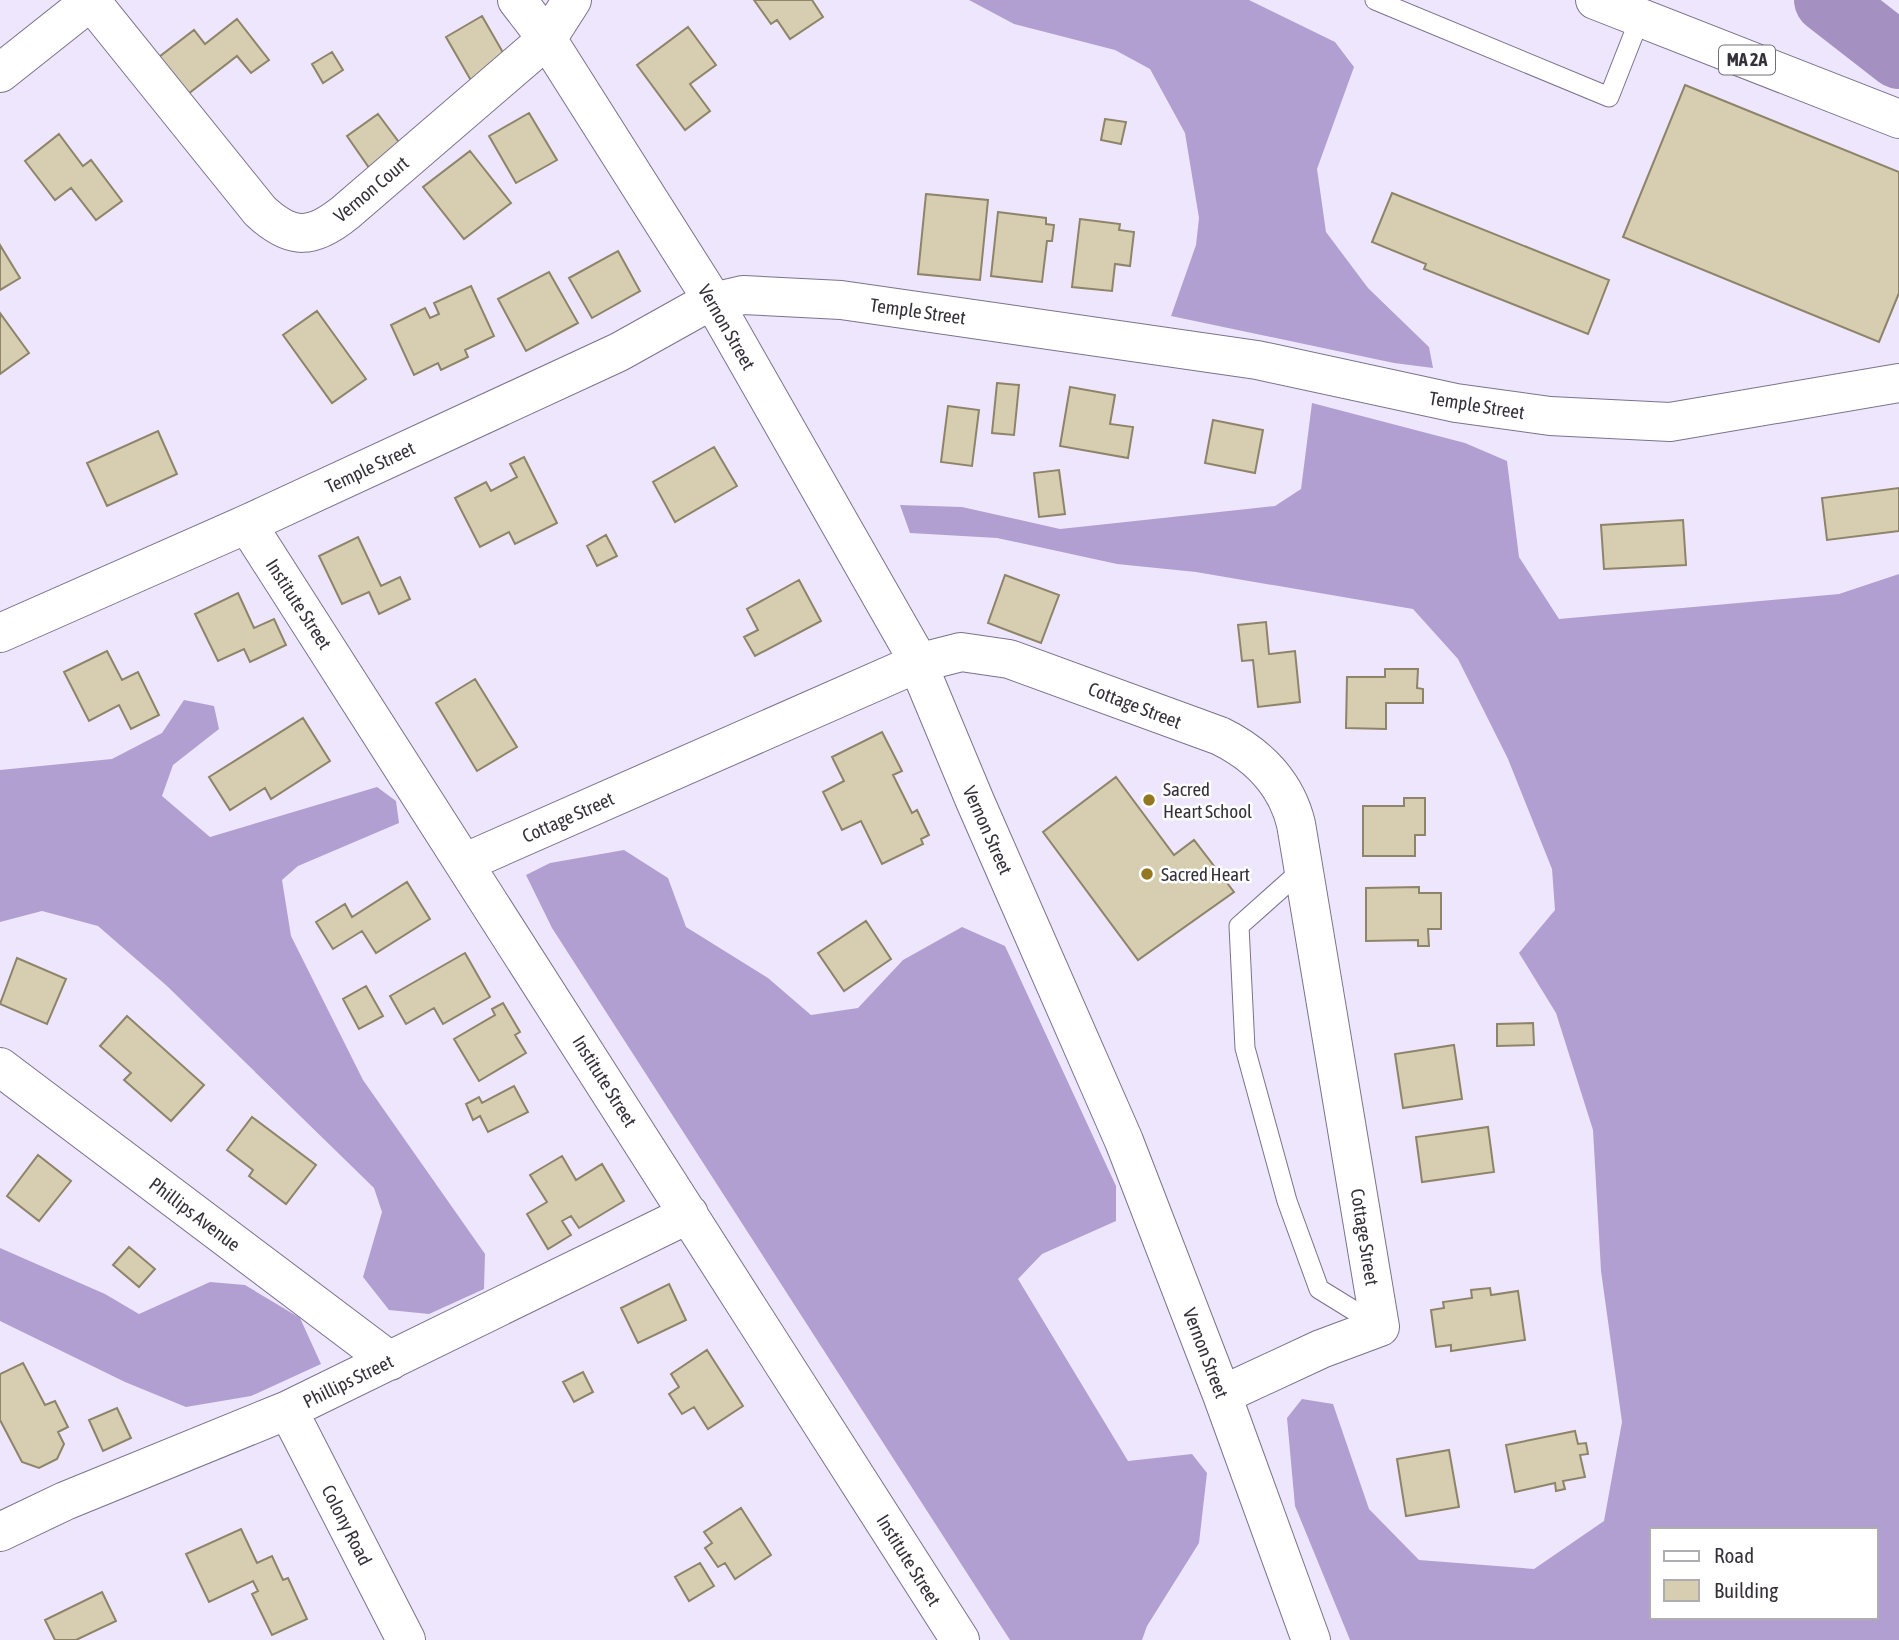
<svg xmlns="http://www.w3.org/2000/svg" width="1899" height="1640" font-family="'Asap Condensed',sans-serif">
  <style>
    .forest { fill: #b29fd2; fill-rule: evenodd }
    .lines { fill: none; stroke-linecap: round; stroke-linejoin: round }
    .river { stroke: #a491c2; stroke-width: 66 }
    .building { fill: #d7cdb1; stroke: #8d8469; stroke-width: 2 }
    .lane-casing { stroke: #7b728b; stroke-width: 21 }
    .street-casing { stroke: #7b728b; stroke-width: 40 }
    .highway-casing { stroke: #7b728b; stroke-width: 40 }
    .lane { stroke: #fff; stroke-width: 19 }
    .street { stroke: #fff; stroke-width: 38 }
    .highway { stroke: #fff; stroke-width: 38 }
    .poi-dot { fill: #93781f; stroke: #fff; stroke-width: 2.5 }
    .labels { text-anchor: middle; stroke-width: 5; stroke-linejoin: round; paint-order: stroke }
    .shield { fill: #fff; stroke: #726f76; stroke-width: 2 }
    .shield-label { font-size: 18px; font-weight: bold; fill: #35313b }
    .street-label { font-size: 19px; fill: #35313b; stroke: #fff }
    .poi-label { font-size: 19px; fill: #35313b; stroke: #fff; text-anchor: start }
  </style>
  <rect width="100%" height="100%" fill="#eee6fd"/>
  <path class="forest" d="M 969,0 L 1249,0 L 1335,42 L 1354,67 L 1317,169 L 1326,232 L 1368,288 L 1429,347 L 1433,368 L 1394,363 L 1171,316 L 1196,245 L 1199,218 L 1185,133 L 1150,69 L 1115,50 L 1014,24 Z
    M 1312,403 L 1465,443 L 1507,461 L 1519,557 L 1559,619 L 1839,594 L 1899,574 L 1899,1640 L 1350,1640 L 1295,1506 L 1287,1418 L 1302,1399 L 1333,1404 L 1369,1509 L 1419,1560 L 1534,1569 L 1604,1521 L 1622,1422 L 1601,1271 L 1593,1130 L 1556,1013 L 1519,953 L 1555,910 L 1552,869 L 1508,759 L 1458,659 L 1413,609 L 1196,572 L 1117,564 L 997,538 L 910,533 L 900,505 L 962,507 L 1060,529 L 1275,506 L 1301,489 ZM 1652,1530 L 1876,1530 L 1876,1617 L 1652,1617 Z
    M 184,700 L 214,706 L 219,729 L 173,765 L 162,796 L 210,837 L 377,787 L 396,801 L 399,823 L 298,866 L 282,880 L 291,936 L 363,1080 L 485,1254 L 484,1289 L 429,1314 L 389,1310 L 363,1277 L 382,1212 L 374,1188 L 167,986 L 98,926 L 42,911 L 0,922 L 0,770 L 112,759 L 162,733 Z
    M 624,850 L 668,878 L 686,927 L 768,978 L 811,1015 L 858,1008 L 903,960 L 962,927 L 1005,946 L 1116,1186 L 1116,1221 L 1042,1254 L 1018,1279 L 1128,1461 L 1192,1454 L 1207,1473 L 1199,1543 L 1147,1626 L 1142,1640 L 1010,1640 L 552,928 L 526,875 L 550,863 Z
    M 0,1248 L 105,1294 L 139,1314 L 210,1282 L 245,1285 L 300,1318 L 321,1364 L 251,1396 L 186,1407 L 125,1382 L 0,1321 Z"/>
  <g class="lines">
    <path class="river" d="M 1827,0 L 1899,56"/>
  </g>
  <path class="building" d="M 754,0 L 812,0 L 823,17 L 790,39 L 777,20 L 771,24 Z
    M 482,16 L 509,63 L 473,84 L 446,37 Z
    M 237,19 L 269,60 L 251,73 L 237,56 L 188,94 L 159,57 L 194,30 L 205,44 Z
    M 688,27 L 716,65 L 690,84 L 710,111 L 685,130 L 637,65 Z
    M 332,52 L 343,70 L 323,83 L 312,64 Z
    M 1685,85 L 1899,172 L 1899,293 L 1879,342 L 1623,237 Z
    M 529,113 L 557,160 L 516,183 L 489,136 Z
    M 378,114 L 404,149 L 372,172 L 347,136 Z
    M 1105,119 L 1126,122 L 1121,144 L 1101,140 Z
    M 59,134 L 83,166 L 91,160 L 122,201 L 96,220 L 71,188 L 55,200 L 25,161 Z
    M 470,151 L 511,203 L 464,239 L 423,187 Z
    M 1392,193 L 1609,280 L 1588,334 L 1424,269 L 1426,264 L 1372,242 Z
    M 926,194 L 988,200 L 980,280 L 918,274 Z
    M 998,212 L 1046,218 L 1046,224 L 1054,225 L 1052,241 L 1047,241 L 1042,282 L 991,276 Z
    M 1080,219 L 1120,224 L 1119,230 L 1134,232 L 1130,266 L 1115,264 L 1112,291 L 1072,287 Z
    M 0,245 L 20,278 L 0,290 Z
    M 618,251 L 640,291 L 592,318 L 569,278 Z
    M 549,272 L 578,323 L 526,351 L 498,299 Z
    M 471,286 L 494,336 L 465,350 L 468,357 L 441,370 L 438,363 L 414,375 L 391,325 L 425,308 L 430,318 L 439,314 L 434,303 Z
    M 317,311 L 366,379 L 332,403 L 283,335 Z
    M 0,313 L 29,353 L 0,374 Z
    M 997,383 L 1019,385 L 1014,435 L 992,433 Z
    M 1070,387 L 1115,395 L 1110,424 L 1133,427 L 1128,458 L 1060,446 Z
    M 948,406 L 979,410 L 972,466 L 941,462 Z
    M 1213,420 L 1263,430 L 1255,473 L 1205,463 Z
    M 158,431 L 177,474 L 107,506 L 87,463 Z
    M 714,447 L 737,486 L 675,522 L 653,482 Z
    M 524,457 L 557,523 L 515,544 L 509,532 L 480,547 L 455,498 L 486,482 L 491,491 L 517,477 L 510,464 Z
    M 1059,470 L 1065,514 L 1039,517 L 1034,473 Z
    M 1899,488 L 1899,531 L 1827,540 L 1822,498 Z
    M 1683,520 L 1686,565 L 1604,569 L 1601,525 Z
    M 606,535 L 617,556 L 597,566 L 587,546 Z
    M 358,537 L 381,586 L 400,577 L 410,599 L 379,614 L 369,592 L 342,604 L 319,556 Z
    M 1005,575 L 1059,595 L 1041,643 L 988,623 Z
    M 799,580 L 821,621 L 755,656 L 744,637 L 758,630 L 747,609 Z
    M 238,593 L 254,628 L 274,619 L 286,645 L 250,662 L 244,649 L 218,661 L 195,614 Z
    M 1266,622 L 1269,654 L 1295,651 L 1300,702 L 1258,707 L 1253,660 L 1242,661 L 1238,625 Z
    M 107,651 L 122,680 L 138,672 L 159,715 L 131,729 L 119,705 L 89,721 L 64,672 Z
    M 1385,669 L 1418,669 L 1417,688 L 1423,689 L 1423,703 L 1386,703 L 1386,729 L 1346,728 L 1347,677 L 1385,677 Z
    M 475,679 L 517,747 L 477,771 L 436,703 Z
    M 303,718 L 330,761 L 271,799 L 265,788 L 230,810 L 209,777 Z
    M 882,732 L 902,771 L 893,775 L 912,813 L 917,810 L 929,835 L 921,839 L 923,844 L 882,864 L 861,821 L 842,830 L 823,792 L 844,781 L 832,757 Z
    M 1116,777 L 1174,855 L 1194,840 L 1234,892 L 1138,960 L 1043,832 Z
    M 1404,798 L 1425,798 L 1425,835 L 1415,835 L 1415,856 L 1363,856 L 1363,806 L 1404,806 Z
    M 407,882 L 430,919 L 376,953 L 362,931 L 333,949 L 316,922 L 345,904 L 352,917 Z
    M 1419,887 L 1419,893 L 1441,893 L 1441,929 L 1428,929 L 1429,946 L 1418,946 L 1418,940 L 1366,941 L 1366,888 Z
    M 866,921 L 891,959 L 844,991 L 818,953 Z
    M 465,953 L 490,997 L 443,1024 L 434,1008 L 406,1024 L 390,996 Z
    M 17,958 L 66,979 L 47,1024 L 0,1004 Z
    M 366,986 L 383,1016 L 359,1029 L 343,999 Z
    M 503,1003 L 520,1032 L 515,1035 L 526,1053 L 479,1081 L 454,1039 L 495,1015 L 492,1009 Z
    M 127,1016 L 204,1085 L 171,1121 L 124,1080 L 131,1073 L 100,1046 Z
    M 1533,1023 L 1534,1045 L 1497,1046 L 1497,1024 Z
    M 1454,1045 L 1462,1099 L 1403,1108 L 1395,1054 Z
    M 514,1086 L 528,1112 L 488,1132 L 480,1116 L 473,1120 L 466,1104 L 479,1097 L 482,1103 Z
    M 252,1117 L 316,1165 L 286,1204 L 249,1176 L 253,1170 L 227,1150 Z
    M 1488,1127 L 1494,1172 L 1422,1182 L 1416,1137 Z
    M 38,1155 L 71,1181 L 39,1221 L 7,1196 Z
    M 562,1156 L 576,1180 L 602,1164 L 624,1201 L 579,1228 L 571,1216 L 562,1221 L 571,1235 L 548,1249 L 527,1214 L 547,1202 L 530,1175 Z
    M 129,1247 L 155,1269 L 139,1287 L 113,1265 Z
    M 669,1284 L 686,1320 L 638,1343 L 621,1308 Z
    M 1490,1288 L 1491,1295 L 1518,1291 L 1525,1340 L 1451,1351 L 1451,1345 L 1436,1347 L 1431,1310 L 1444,1308 L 1443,1302 L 1472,1298 L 1471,1290 Z
    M 707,1350 L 743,1406 L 708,1429 L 694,1407 L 682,1414 L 669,1394 L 679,1387 L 671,1374 Z
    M 23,1363 L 45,1405 L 55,1401 L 68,1427 L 58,1432 L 64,1444 L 57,1459 L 39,1468 L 22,1462 L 0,1420 L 0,1374 Z
    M 583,1372 L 593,1392 L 574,1402 L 563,1382 Z
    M 117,1408 L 131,1438 L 103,1451 L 89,1420 Z
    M 1575,1431 L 1578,1444 L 1586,1443 L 1588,1454 L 1580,1455 L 1585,1477 L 1563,1481 L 1565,1489 L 1556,1491 L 1555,1483 L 1515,1492 L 1506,1445 Z
    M 1449,1450 L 1459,1507 L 1406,1516 L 1397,1459 Z
    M 741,1508 L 771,1555 L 735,1579 L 725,1563 L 718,1567 L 705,1548 L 712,1543 L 704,1532 Z
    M 241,1529 L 257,1563 L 272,1556 L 283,1580 L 288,1578 L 307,1619 L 272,1635 L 252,1594 L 258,1591 L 253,1581 L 209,1602 L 186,1554 Z
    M 700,1563 L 714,1586 L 689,1601 L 675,1577 Z
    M 102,1592 L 116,1621 L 76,1640 L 55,1640 L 45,1620 Z"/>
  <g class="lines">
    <defs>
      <path id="lane" d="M 1375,0 L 1609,97 L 1640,18
        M 1303,869 L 1239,926 L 1245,1048 L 1287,1201 L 1319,1289 L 1379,1326"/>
      <path id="street" d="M 90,0 L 260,211 C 292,241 313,239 346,212 L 547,39 L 572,0
        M 517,0 L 547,39 L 713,301 L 912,650 L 975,801 L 1124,1141 L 1222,1395 L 1311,1640
        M 0,73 L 92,0
        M 247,524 L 960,1640
        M 0,633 L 247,524 L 619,352 L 705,304 L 743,295 L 841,300 L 1257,360 L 1456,403 L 1550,416 L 1670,422 L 1899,383
        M 466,862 L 918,663 L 961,652 L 1009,659 L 1220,736 C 1257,754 1286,783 1296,824 L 1380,1327 L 1321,1349 L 1222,1395
        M 0,1067 L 390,1361
        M 288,1410 L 406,1640
        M 0,1532 L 65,1501 L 288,1410 L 689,1214"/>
      <path id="highway" d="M 1595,0 L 1899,119"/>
    </defs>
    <use href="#lane" class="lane-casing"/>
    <use href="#street" class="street-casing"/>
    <use href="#highway" class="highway-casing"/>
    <use href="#lane" class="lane"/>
    <use href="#street" class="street"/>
    <use href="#highway" class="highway"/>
  </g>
  <g class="poi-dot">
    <circle cx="1149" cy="800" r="7"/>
    <circle cx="1147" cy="874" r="7"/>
  </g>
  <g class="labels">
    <rect class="shield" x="1719" y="45.5" width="56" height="29" rx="5"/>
    <g class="shield-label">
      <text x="1747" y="66">MA 2A</text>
    </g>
    <g class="street-label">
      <text transform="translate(371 189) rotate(-40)" y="7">Vernon Court</text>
      <text transform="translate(918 311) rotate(8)" y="7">Temple Street</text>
      <text transform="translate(727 327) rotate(60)" y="7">Vernon Street</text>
      <text transform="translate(1477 405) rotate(9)" y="7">Temple Street</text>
      <text transform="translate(370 467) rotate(-25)" y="7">Temple Street</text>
      <text transform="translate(299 604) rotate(57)" y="7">Institute Street</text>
      <text transform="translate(1135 705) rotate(21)" y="7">Cottage Street</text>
      <text transform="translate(568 817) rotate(-24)" y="7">Cottage Street</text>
      <text transform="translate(988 830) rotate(66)" y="7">Vernon Street</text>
      <text transform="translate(605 1081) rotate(58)" y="7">Institute Street</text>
      <text transform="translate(195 1214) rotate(37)" y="7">Phillips Avenue</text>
      <text transform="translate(1365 1237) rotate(81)" y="7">Cottage Street</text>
      <text transform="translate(1206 1353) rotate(69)" y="7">Vernon Street</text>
      <text transform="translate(348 1381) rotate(-26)" y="7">Phillips Street</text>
      <text transform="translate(347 1525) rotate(63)" y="7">Colony Road</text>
      <text transform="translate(909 1560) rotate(58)" y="7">Institute Street</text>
    </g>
    <g class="poi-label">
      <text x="1163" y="796">Sacred<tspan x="1163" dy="22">Heart School</tspan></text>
      <text x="1161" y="881">Sacred Heart</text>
    </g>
  </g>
  <rect x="1650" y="1528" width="228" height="91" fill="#ffffff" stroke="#aeadb1" stroke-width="2"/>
  <rect x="1664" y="1551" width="35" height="10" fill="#ffffff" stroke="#aeadb1" stroke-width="2"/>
  <text x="1714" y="1563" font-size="21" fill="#35313b">Road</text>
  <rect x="1664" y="1580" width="35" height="21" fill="#d7cdb1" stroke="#aeadb1" stroke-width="2"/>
  <text x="1714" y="1598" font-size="21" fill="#35313b">Building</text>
</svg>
